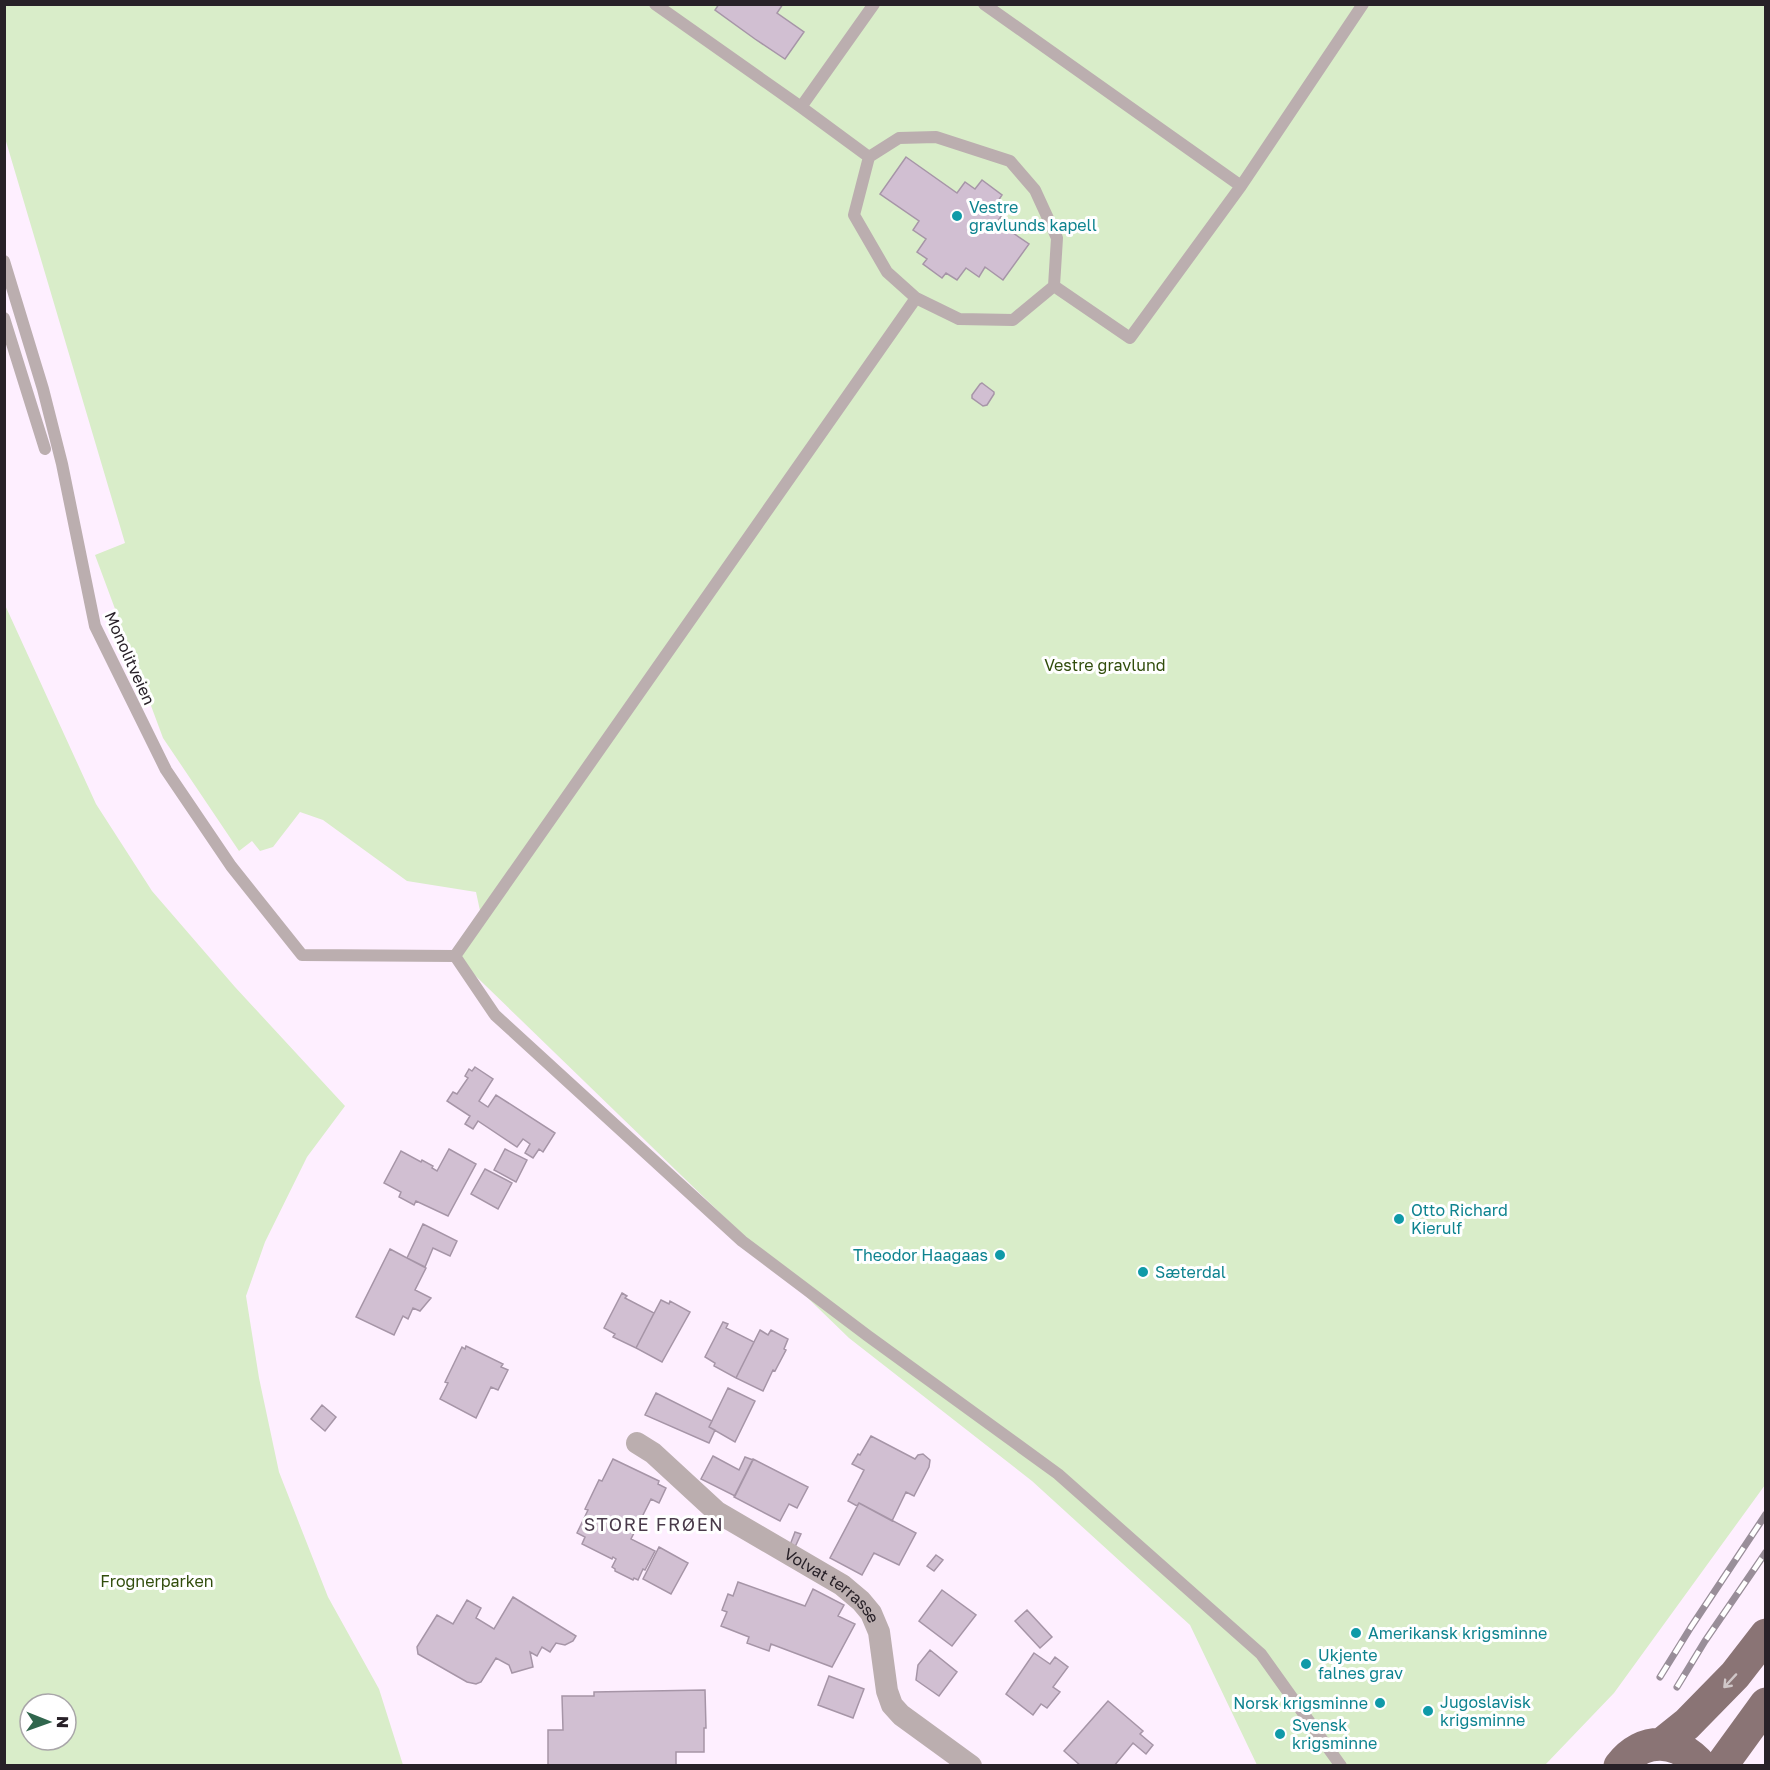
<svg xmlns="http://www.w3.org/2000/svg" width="1770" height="1770" font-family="'Golos Text',sans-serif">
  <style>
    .green { fill: #d9edc9; fill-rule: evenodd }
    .building { fill: #d1bfd2; stroke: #a695a7; stroke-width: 1.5 }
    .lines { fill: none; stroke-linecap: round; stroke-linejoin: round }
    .lane { stroke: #bbaeaf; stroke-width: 12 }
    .street { stroke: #bbaeaf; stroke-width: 22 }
    .primary { stroke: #8a7475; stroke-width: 33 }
    .rail-casing { stroke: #998e99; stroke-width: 7 }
    .rail { stroke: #fff; stroke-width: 4.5; stroke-dasharray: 14; stroke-linecap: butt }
    .oneway { stroke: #d0c7c8 }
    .culture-dot { fill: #0f9aa8; stroke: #fff; stroke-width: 2 }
    .labels { text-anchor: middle; stroke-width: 6; stroke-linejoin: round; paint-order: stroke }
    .culture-label { font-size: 16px; fill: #0d838f; stroke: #fff; text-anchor: start }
    .street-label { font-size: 16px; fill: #282128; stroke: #fff }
    .park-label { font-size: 16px; fill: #314d0c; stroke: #fff }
    .neighbourhood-label { font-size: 18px; letter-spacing: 1.5px; fill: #493a4a; stroke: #fff }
  </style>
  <rect width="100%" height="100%" fill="#feefff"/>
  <path class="green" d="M 5,5 L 1765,5 L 1765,1485 L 1614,1693 L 1545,1765 L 1257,1765 L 1190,1625 L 1032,1481 L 849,1338 L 455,956 L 482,920 L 476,892 L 407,881 L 323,820 L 300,812 L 273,847 L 260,851 L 252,841 L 239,851 L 163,738 L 95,555 L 125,543 L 5,138 Z
    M 5,605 L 96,804 L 152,891 L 235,987 L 345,1106 L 307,1157 L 265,1242 L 246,1296 L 259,1378 L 279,1472 L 328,1597 L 379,1689 L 403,1765 L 5,1765 ZM 30,1704 L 66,1704 L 66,1740 L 30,1740 Z"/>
  <path class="building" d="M 719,4 L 783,4 L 777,13 L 804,32 L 785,59 L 755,39 L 715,10 Z
    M 906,157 L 957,193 L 965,182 L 975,189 L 982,180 L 1002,195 L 996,204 L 1005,211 L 997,222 L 1029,244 L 1003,280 L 985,267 L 979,277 L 966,268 L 957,280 L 946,273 L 942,278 L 923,264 L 927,259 L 917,252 L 926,239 L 913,230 L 919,221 L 880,194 Z
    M 982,383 L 994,392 L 994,394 L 987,405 L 983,406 L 972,398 L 972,395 L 980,384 Z
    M 475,1067 L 493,1079 L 479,1101 L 488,1107 L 496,1095 L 555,1133 L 543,1152 L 539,1149 L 533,1158 L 525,1153 L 530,1144 L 523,1139 L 517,1147 L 478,1121 L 473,1129 L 465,1124 L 470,1116 L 447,1101 L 453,1092 L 457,1094 L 468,1078 L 465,1076 L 469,1069 L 472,1071 Z
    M 449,1149 L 476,1164 L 448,1216 L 416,1201 L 414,1205 L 399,1197 L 401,1192 L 384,1183 L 401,1151 L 421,1162 L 422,1160 L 433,1166 L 432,1168 L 437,1171 Z
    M 505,1149 L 527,1160 L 516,1182 L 494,1170 Z
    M 485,1169 L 512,1183 L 498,1209 L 471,1194 Z
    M 423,1224 L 457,1241 L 450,1256 L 433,1248 L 425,1267 L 407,1258 Z
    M 390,1249 L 426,1268 L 415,1290 L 431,1298 L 420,1311 L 413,1308 L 408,1319 L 403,1316 L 394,1335 L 356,1317 Z
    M 622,1293 L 627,1296 L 625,1298 L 654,1313 L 636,1348 L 613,1337 L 615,1334 L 604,1328 Z
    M 661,1300 L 669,1304 L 670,1301 L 690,1312 L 662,1362 L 636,1348 Z
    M 723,1322 L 728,1324 L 726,1328 L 754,1342 L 736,1378 L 714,1366 L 715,1363 L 705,1357 Z
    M 760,1330 L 768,1335 L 771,1330 L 788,1339 L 784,1349 L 786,1350 L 775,1371 L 773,1370 L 763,1391 L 736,1378 Z
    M 466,1346 L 503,1364 L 501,1367 L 508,1370 L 498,1390 L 491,1387 L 476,1418 L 440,1399 L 448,1383 L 445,1382 L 462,1347 L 465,1349 Z
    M 728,1388 L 755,1401 L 735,1442 L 709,1427 Z
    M 656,1393 L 712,1421 L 709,1427 L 715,1430 L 709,1443 L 645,1415 Z
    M 322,1405 L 336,1417 L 325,1431 L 311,1419 Z
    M 871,1436 L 915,1459 L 918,1455 L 923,1454 L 930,1460 L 929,1467 L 914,1496 L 906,1492 L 892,1521 L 859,1503 L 857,1506 L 848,1501 L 864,1470 L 852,1464 L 858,1454 L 860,1455 Z
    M 713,1456 L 739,1470 L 745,1457 L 753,1460 L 735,1496 L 701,1479 Z
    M 613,1459 L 659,1481 L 658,1484 L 666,1488 L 659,1503 L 651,1499 L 631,1539 L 655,1551 L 645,1570 L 643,1569 L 638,1580 L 634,1578 L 633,1580 L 615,1571 L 615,1569 L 612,1567 L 616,1559 L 613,1557 L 612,1559 L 582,1544 L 585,1537 L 577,1533 L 588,1510 L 585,1509 L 599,1480 L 602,1481 Z
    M 753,1459 L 808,1487 L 797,1508 L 789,1504 L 780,1521 L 734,1497 Z
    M 859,1503 L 916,1533 L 899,1565 L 874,1553 L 862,1575 L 830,1558 Z
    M 795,1532 L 801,1534 L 795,1547 L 790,1545 Z
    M 659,1547 L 688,1563 L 671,1594 L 643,1579 Z
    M 936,1555 L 943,1560 L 934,1571 L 927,1566 Z
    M 738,1582 L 805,1606 L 813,1589 L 844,1605 L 838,1616 L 855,1624 L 832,1667 L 771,1644 L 769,1651 L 747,1643 L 749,1637 L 721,1626 L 727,1612 L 722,1610 L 728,1594 L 733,1596 Z
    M 942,1590 L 976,1615 L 952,1646 L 919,1621 Z
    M 513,1597 L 576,1636 L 573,1641 L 565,1645 L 556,1643 L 550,1652 L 542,1647 L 537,1656 L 530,1652 L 533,1667 L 512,1673 L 509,1665 L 496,1658 L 481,1682 L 476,1684 L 467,1682 L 418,1654 L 417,1647 L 437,1615 L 453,1624 L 467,1600 L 481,1608 L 476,1618 L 494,1629 Z
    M 1027,1610 L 1052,1637 L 1040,1648 L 1015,1621 Z
    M 930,1650 L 957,1672 L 939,1696 L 916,1680 L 918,1665 Z
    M 1034,1653 L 1050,1664 L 1055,1657 L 1068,1667 L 1053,1687 L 1060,1692 L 1047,1708 L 1041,1704 L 1033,1715 L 1006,1694 Z
    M 829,1676 L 864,1689 L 853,1718 L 818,1705 Z
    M 705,1690 L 706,1728 L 704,1728 L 704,1752 L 676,1752 L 676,1766 L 548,1766 L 548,1730 L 563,1730 L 562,1696 L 594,1696 L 594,1692 Z
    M 1108,1701 L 1143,1731 L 1140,1734 L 1153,1745 L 1146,1754 L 1133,1743 L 1114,1766 L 1081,1766 L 1064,1751 Z"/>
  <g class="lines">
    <path class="lane" d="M 655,4 L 801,107 L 869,157
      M 984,4 L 1241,186
      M 801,107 L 874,4
      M 936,137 L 1010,161 L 1035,190 L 1057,238 L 1054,286 L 1013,320 L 959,319 L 916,298 L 887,272 L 854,215 L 869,157 L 899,138 Z
      M 4,261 L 43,389 L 62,464 L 95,626 L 166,770 L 231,866 L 302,955 L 455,956
      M 1054,286 L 1130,338 L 1241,186 L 1363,4
      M 4,318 L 45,449
      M 455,956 L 495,1015 L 742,1241 L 868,1336 L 1058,1474 L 1261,1654 L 1341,1766
      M 455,956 L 916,298"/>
    <path class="street" id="s1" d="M 637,1443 L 653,1453 L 717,1512 L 842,1585 L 861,1601 L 871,1613 L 879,1632 L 887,1691 L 892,1705 L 901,1715 L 971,1766"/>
    <path class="primary" d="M 1662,1744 L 1687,1724 L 1735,1675 L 1766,1635
      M 1620,1766 C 1643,1736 1678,1738 1701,1766
      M 1721,1766 L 1766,1704"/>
    <defs>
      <path id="rail" d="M 1660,1677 L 1691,1627 L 1766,1514
        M 1677,1687 L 1705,1641 L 1766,1552"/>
    </defs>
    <use href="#rail" class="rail-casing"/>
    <use href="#rail" class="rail"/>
  </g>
  <defs><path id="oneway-shaft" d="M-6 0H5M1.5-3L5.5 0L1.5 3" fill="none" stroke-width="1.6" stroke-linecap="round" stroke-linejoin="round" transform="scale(1.5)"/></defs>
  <use class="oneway" href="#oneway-shaft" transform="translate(1730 1681) rotate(133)"/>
  <g class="culture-dot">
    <circle cx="957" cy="216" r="6"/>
    <circle cx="1399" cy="1219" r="6"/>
    <circle cx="1000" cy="1255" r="6"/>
    <circle cx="1143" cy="1272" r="6"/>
    <circle cx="1356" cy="1633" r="6"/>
    <circle cx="1306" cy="1664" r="6"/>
    <circle cx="1380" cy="1703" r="6"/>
    <circle cx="1428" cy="1711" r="6"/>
    <circle cx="1280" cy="1734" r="6"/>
  </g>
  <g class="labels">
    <g class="culture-label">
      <text x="969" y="213">Vestre<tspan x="969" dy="18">gravlunds kapell</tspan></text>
      <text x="1411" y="1216">Otto Richard<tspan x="1411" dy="18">Kierulf</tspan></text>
      <text x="988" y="1261" text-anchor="end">Theodor Haagaas</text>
      <text x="1155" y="1278">Sæterdal</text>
      <text x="1368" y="1639">Amerikansk krigsminne</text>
      <text x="1318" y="1661">Ukjente<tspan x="1318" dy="18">falnes grav</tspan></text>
      <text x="1440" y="1708">Jugoslavisk<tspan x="1440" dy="18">krigsminne</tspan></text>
      <text x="1368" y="1709" text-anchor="end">Norsk krigsminne</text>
      <text x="1292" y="1731">Svensk<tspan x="1292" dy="18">krigsminne</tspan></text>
    </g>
    <g class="street-label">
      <text transform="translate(130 658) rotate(66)" y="6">Monolitveien</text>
      <text dy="6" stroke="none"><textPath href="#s1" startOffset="243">Volvat terrasse</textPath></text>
    </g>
    <g class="park-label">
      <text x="1105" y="671">Vestre gravlund</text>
      <text x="157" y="1587">Frognerparken</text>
    </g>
    <g class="neighbourhood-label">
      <text x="654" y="1531">STORE FRØEN</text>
    </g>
  </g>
  <rect width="1770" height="1770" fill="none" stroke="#282128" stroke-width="12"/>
  <g transform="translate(48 1722) rotate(91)"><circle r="28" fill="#ffffff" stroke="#a9a6a9" stroke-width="1.5"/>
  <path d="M0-4.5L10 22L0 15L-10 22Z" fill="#30664d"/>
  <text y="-9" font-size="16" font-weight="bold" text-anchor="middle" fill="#282128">N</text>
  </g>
</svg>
